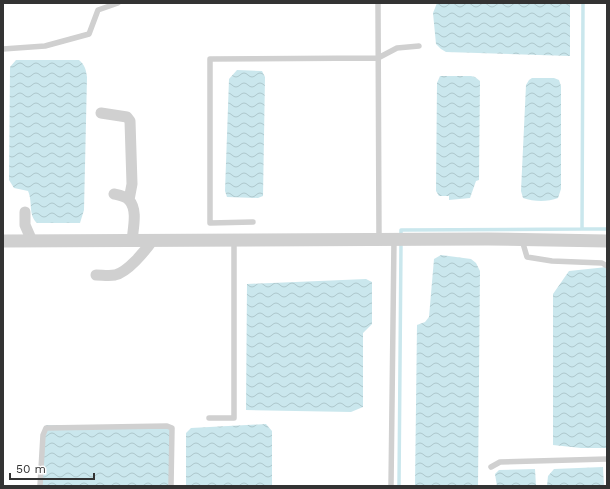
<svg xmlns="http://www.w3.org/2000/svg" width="610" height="489" font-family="'Work Sans',sans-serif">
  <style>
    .water { fill: url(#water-waves) }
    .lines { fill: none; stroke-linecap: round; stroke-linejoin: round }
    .stream { stroke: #cae7ed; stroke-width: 3.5 }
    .service { stroke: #d0d0d0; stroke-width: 5.5 }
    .minor { stroke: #d0d0d0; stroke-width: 11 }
    .tertiary { stroke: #d0d0d0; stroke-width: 13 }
  </style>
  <defs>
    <pattern id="water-waves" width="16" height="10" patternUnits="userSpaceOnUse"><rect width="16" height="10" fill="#cae7ed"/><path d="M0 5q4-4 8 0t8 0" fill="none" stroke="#aec7cc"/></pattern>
  </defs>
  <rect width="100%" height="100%" fill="#fff"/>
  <path class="water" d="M 437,3 L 570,3 L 570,56 L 446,52 L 441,49 L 436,44 L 433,13 Z
    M 16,60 L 79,60 C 85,65 86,70 87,77 L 84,210 L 80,223 L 37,223 C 28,215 33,202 28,191 L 14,188 L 9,180 L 10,67 Z
    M 237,70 L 262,71 L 265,77 L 263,196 L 258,198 L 227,197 L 225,191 L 229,79 Z
    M 440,76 L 471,76 L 475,77 L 480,81 L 479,180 L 476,181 L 470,198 L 449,200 L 449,196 L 439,196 L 436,191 L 437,83 Z
    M 532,78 L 554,78 L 559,80 L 561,86 L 561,189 L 558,198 C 548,202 534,202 523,198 L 521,191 L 526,85 L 529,80 Z
    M 441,255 L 471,259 L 476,263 L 480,271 L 478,486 L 415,486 L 417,325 L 425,322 L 429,317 L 434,259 Z
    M 607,267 L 607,448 L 581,448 L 553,445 L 553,294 L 569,271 Z
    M 366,279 L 372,282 L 372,324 L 363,333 L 363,407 L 351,412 L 246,410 L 247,284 Z
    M 266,424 L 272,431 L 272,486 L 186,486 L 186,433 L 191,428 Z
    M 46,425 L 167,425 L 171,427 L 170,486 L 41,486 Z
    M 603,467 L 604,486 L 547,486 L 548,476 L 554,469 Z
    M 535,469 L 536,486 L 497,486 L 495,474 L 499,470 Z"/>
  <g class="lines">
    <path class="stream" d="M 582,229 L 607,229
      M 401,236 L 401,230 L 582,229 L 583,3
      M 399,486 L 401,243"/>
    <path class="service" d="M 378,3 L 379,239
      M 3,49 L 45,46 L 89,34 L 98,10 L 118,3
      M 253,222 L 210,223 L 210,59 L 378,58 L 397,48 L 419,46
      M 522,240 L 527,257 L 552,261 L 602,263 L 607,266
      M 209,418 L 234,418 L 234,241
      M 491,467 L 500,462 L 607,459
      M 40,486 L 43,435 L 46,428 L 167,426 L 172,428 L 171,486
      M 391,486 L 394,240"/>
    <path class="minor" d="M 101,113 L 127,117 L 130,121 L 132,184 L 129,200
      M 114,194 C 119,195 125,196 129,200 C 138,210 133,228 132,241
      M 25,212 L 25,225 L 32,241
      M 96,275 C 102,275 109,276 115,275 C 128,272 145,251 152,241"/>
    <path class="tertiary" d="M 3,241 L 488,239 L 607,241"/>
  </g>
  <rect width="610" height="489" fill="none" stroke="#333333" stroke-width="8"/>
  <path d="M10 473v6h84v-6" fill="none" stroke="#333333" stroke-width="2"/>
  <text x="16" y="473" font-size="12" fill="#333333" stroke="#ffffff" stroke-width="3" paint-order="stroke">50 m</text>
</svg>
